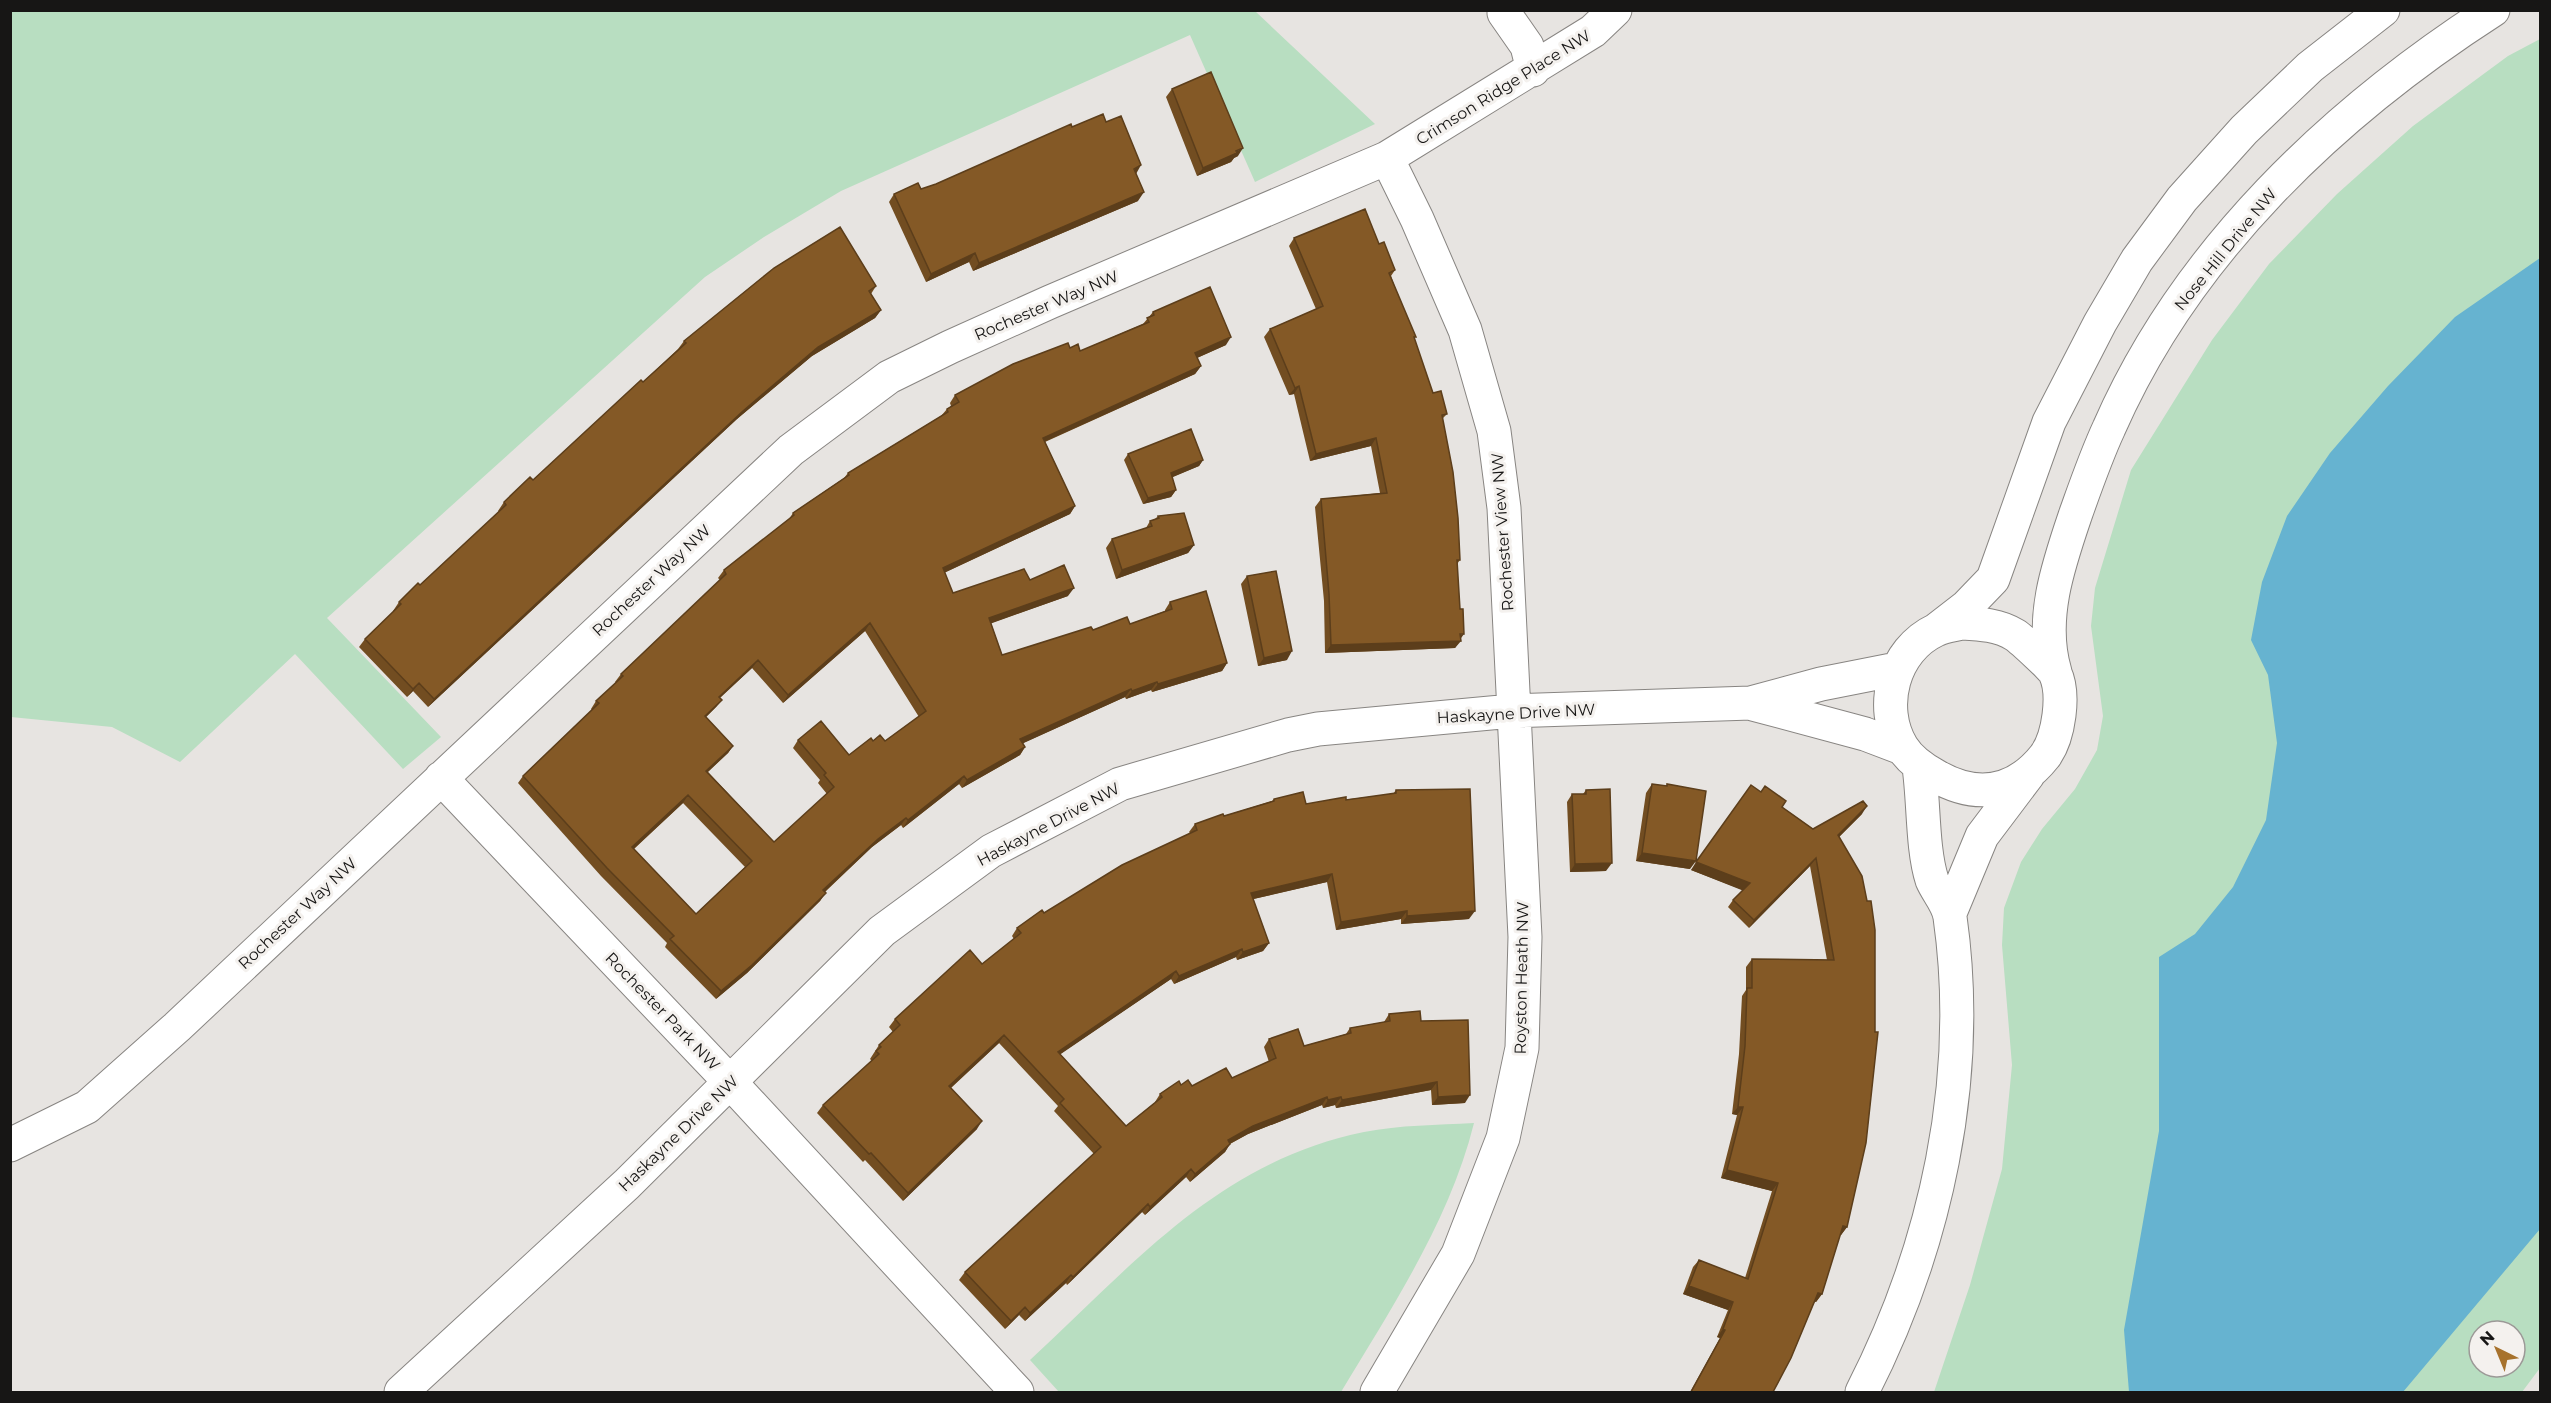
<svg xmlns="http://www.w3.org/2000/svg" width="2551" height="1403" font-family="Montserrat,sans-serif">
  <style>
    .green { fill: #b8dec1; fill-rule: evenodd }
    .water { fill: #66b3d0 }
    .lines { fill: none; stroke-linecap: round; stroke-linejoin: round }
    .minor-casing { stroke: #888582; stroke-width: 35 }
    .minor { stroke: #fff; stroke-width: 33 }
    .wall { fill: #724d21; fill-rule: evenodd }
    .shaded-wall { fill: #5c3e1b }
    .building { fill: #845926; stroke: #5c3e1b; stroke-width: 1.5; fill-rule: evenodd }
    .labels { text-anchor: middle; stroke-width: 6; stroke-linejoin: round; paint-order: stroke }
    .street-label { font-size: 16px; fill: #171615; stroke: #f4f1ee }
  </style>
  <rect width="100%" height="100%" fill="#e7e4e1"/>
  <path class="green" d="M 10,11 L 1255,11 L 1375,124 L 1255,182 L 1190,35 L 841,191 L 764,237 L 705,277 L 327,618 L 441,737 L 403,769 L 295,654 L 180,762 L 112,727 L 11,717 Z
    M 2540,39 L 2540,1368 L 2522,1392 L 1934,1392 L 1970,1285 L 2002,1169 L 2012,1065 L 2002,945 L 2004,908 L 2021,862 L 2042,829 L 2075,789 L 2097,750 L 2103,716 L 2091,626 L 2095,588 L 2131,470 L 2212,340 L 2269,264 L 2337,194 L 2413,126 L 2508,56 ZM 2479,1331 L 2515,1331 L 2515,1367 L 2479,1367 Z
    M 1474,1123 C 1450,1220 1392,1307 1341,1392 L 1059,1392 L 1030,1360 C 1134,1264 1218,1162 1364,1132 C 1400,1125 1437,1125 1474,1123 Z"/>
  <path class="water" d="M 2540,258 L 2540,1229 L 2403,1392 L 2129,1392 L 2124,1330 L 2159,1131 L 2159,957 L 2195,934 L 2233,887 L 2266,820 L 2277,743 L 2268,675 L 2251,640 L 2262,582 L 2287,516 L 2330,453 L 2388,386 L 2455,317 Z"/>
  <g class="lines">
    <defs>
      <path id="minor" d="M 1504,13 L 1527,46 L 1533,70
        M 1962,623 C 1981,624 1999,625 2015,635 C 2021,639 2053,668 2055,673 C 2065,694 2059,737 2045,756 C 2015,794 1976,799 1936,776 C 1923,769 1910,760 1902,747 C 1878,707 1893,650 1936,630 C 1944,626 1954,625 1962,623 Z
        M 1936,630 L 1967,606 L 1993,579 L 2049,422 L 2100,323 L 2137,260 L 2182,199 L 2244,130 L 2310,67 L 2383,10
        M 2055,672 C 2039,619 2059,563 2076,513 C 2086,485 2096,456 2109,428 C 2186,252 2333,113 2493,10
        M 1753,704 L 1865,734 L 1902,748
        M 441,778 L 730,1082 L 1017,1392
        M 1950,913 L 1982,836 L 2028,775
        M 10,1145 L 87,1107 L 177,1027 L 791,450 L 889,377 L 950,347 L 1050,302 L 1387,158 L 1593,31 L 1615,10
        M 401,1392 L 627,1184 L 882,931 L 991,851 L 1120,784 L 1288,735 L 1318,729 L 1512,711 L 1751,703 L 1821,684 L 1897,669
        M 1377,1392 L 1458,1254 L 1503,1138 L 1522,1048 L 1525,937 L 1504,508 L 1494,431 L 1465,330 L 1417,219 L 1387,158
        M 1862,1392 C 1936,1247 1973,1079 1950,917 C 1948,903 1937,892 1932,880 C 1922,849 1924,801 1919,767"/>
    </defs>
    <use href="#minor" class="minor-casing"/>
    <use href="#minor" class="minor"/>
  </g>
  <path class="wall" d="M 1172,89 L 1238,156 L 1234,158 L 1231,162 L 1197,176 L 1166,97 Z
    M 1106,122 L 1136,173 L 1138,201 L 973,271 L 969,262 L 926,282 L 889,202 L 894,194 L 921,189 L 936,184 L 1072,127 Z
    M 1294,238 L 1379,244 L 1395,270 L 1391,276 L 1433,393 L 1447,414 L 1442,419 L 1460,560 L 1457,564 L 1461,639 L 1455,648 L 1325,653 L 1324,601 L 1315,507 L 1321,499 L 1380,493 L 1371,446 L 1310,461 L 1294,394 L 1289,395 L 1264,337 L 1270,329 L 1316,309 L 1289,246 Z
    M 876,286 L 871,294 L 881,310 L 875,318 L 812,356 L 737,419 L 428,707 L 413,691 L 407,697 L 359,647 L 365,639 L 394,611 L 393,611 L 399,602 L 420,585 L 499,512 L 498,511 L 504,502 L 533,480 L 643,382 L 678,349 L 684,341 Z
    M 1153,312 L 1226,345 L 1197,358 L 1201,366 L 1195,374 L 1045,442 L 1075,506 L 1070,514 L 944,573 L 953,593 L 1030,580 L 1068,596 L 991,623 L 1002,655 L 1093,630 L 1130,624 L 1165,611 L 1165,610 L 1170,602 L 1227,663 L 1222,671 L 1152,692 L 1151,690 L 1126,699 L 1125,697 L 1023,743 L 1025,747 L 1020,755 L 962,788 L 959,784 L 903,828 L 901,825 L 872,847 L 825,892 L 820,901 L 747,973 L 716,999 L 665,947 L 667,943 L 601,876 L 518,783 L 523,776 L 592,710 L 591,709 L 596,701 L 616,683 L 615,682 L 621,674 L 720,580 L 718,578 L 724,570 L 789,519 L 793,513 L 844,478 L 848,473 L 941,416 L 947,409 L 951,406 L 950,403 L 955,395 L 1070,348 L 1080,351 L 1143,324 ZM 865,631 L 919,717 L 885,741 L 873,741 L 849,755 L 798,740 L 793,748 L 820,780 L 818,783 L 827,794 L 774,842 L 708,772 L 728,753 L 733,746 L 706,717 L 716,707 L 722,700 L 720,698 L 752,668 L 783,703 ZM 683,803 L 745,867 L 696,914 L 634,849 Z
    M 1128,454 L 1203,460 L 1199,466 L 1172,477 L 1176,490 L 1171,497 L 1143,504 L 1124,460 Z
    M 1158,516 L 1194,545 L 1188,553 L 1116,579 L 1106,548 L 1112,539 L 1146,528 L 1150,521 L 1155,519 Z
    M 1247,576 L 1287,660 L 1258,666 L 1241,584 Z
    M 1652,784 L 1666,786 L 1667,784 L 1690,869 L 1636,861 L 1646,793 Z
    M 1396,790 L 1469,919 L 1401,924 L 1401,919 L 1336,930 L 1327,882 L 1253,899 L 1269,943 L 1263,951 L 1237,960 L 1236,957 L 1174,984 L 1171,979 L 1060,1054 L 1126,1126 L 1155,1103 L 1155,1102 L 1160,1094 L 1181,1085 L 1192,1086 L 1232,1078 L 1269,1062 L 1264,1047 L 1269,1039 L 1304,1046 L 1346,1034 L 1350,1028 L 1384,1022 L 1389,1014 L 1421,1021 L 1465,1103 L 1432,1105 L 1431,1090 L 1336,1108 L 1335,1105 L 1323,1108 L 1322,1105 L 1248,1134 L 1230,1144 L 1225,1152 L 1190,1182 L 1186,1177 L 1145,1215 L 1142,1212 L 1067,1285 L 1066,1283 L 1025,1321 L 1019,1315 L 1005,1329 L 959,1280 L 965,1272 L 1094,1154 L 1054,1111 L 1058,1106 L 999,1043 L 951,1088 L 977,1129 L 903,1201 L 865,1160 L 863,1162 L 817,1113 L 823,1105 L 872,1061 L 870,1059 L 879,1045 L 893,1032 L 889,1027 L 895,1019 L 982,964 L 1014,939 L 1012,936 L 1017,928 L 1190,833 L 1189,832 L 1195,824 L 1224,816 L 1272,801 L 1274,799 L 1306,804 L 1393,794 Z
    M 1586,790 L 1606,871 L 1570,872 L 1567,802 L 1572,794 L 1583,794 Z
    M 1782,807 L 1813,829 L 1862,814 L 1839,837 L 1847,1227 L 1841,1235 L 1840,1235 L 1822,1294 L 1816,1302 L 1815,1301 L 1773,1392 L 1690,1392 L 1720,1338 L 1717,1337 L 1728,1310 L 1683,1294 L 1693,1267 L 1699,1260 L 1745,1278 L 1772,1191 L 1721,1178 L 1737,1115 L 1732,1114 L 1739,1054 L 1742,996 L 1746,990 L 1746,967 L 1752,959 L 1827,960 L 1810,866 L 1749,928 L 1728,907 L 1733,900 L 1743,890 L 1691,870 Z"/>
  <path class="shaded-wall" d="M 1243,148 L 1238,156 L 1234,158 L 1231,162 L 1197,176 L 1203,168 Z
    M 1141,165 L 1136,174 L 1134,169 Z
    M 1144,192 L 1138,201 L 973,271 L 979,263 Z
    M 975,253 L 969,262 L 926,282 L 931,274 Z
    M 881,310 L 875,318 L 812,356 L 737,419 L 428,707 L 434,699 L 743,411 L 818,347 Z
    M 1231,337 L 1226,345 L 1190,361 L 1195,353 Z
    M 1201,366 L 1195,374 L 1037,445 L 1043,438 Z
    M 1299,386 L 1294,394 L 1289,395 L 1295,388 Z
    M 1376,438 L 1371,446 L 1310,461 L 1316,454 Z
    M 1203,460 L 1199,466 L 1166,480 L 1171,473 Z
    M 1176,490 L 1171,497 L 1143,504 L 1148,498 Z
    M 1075,506 L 1070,514 L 937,576 L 943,568 Z
    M 1194,545 L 1188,553 L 1116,579 L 1122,570 Z
    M 1074,588 L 1068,596 L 984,626 L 989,618 Z
    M 870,623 L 865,631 L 783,703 L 788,695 Z
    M 1464,634 L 1459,641 L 1461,641 L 1455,648 L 1325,653 L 1331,645 Z
    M 1292,651 L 1287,660 L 1258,666 L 1264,658 Z
    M 758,660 L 752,668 L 713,704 L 719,697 Z
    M 1227,663 L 1222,671 L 1152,692 L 1158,684 Z
    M 1157,682 L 1151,690 L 1126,699 L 1132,691 Z
    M 419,683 L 413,691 L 407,697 L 413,689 Z
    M 1131,689 L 1125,697 L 1015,747 L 1020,739 Z
    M 722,700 L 716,707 L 700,723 L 705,716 Z
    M 733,746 L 728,753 L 701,778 L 706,771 Z
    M 1025,747 L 1020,755 L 962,788 L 967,780 Z
    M 964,776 L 959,784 L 903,828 L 908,820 Z
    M 688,795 L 683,803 L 627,855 L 632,847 Z
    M 1867,806 L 1862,814 L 1833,843 L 1838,835 Z
    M 906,818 L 901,825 L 872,847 L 818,898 L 823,890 L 878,839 Z
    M 1642,853 L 1696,861 L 1690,869 L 1636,861 Z
    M 1816,858 L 1810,866 L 1749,928 L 1754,920 Z
    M 1696,862 L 1750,883 L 1744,891 L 1691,870 Z
    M 1612,863 L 1606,871 L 1570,872 L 1575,864 Z
    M 1332,874 L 1327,882 L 1245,901 L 1251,893 Z
    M 826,893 L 820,901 L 747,973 L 716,999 L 721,991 Z
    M 1407,911 L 1401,919 L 1336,930 L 1341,922 Z
    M 1475,911 L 1469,919 L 1401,924 L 1407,916 Z
    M 1269,943 L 1263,951 L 1237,960 L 1243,952 Z
    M 1242,949 L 1236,957 L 1174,984 L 1179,976 Z
    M 1176,971 L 1171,979 L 1052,1060 L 1058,1052 Z
    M 1004,1035 L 999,1043 L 944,1094 L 949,1086 Z
    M 1437,1082 L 1431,1090 L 1336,1108 L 1342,1100 Z
    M 1470,1095 L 1465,1103 L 1432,1105 L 1438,1097 Z
    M 1327,1097 L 1322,1105 L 1248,1134 L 1222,1148 L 1228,1140 L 1253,1126 Z
    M 1341,1097 L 1335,1105 L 1323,1108 L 1328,1100 Z
    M 1738,1107 L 1743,1107 L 1737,1115 L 1732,1114 Z
    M 982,1121 L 977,1129 L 903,1201 L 908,1193 Z
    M 1230,1144 L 1225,1152 L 1190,1182 L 1195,1174 Z
    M 1191,1169 L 1186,1177 L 1145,1215 L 1150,1207 Z
    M 1727,1170 L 1778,1183 L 1772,1191 L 1721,1178 Z
    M 1148,1204 L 1142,1212 L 1067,1285 L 1073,1277 Z
    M 1843,1226 L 1847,1227 L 1841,1235 L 1838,1234 Z
    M 1071,1275 L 1066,1283 L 1025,1321 L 1030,1313 Z
    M 1689,1286 L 1733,1302 L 1728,1310 L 1683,1294 Z
    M 1818,1293 L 1822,1294 L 1816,1302 L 1813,1301 Z
    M 1025,1307 L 1019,1315 L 1005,1329 L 1011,1321 Z
    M 1723,1329 L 1725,1330 L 1720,1338 L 1717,1337 Z"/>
  <path class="building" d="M 1211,72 L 1243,148 L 1236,151 L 1237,153 L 1203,168 L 1172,89 Z
    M 1103,114 L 1106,122 L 1121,116 L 1141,165 L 1134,169 L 1144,192 L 979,263 L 975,253 L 931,274 L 894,194 L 918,183 L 921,189 L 936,184 L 1071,124 L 1072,127 Z
    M 1365,209 L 1379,244 L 1384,242 L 1395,270 L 1389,273 L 1416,337 L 1414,337 L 1433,393 L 1441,391 L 1447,414 L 1442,415 L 1453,472 L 1458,518 L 1460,560 L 1457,560 L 1460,609 L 1463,609 L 1464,634 L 1460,634 L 1461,641 L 1331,645 L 1329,594 L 1321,499 L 1387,493 L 1376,438 L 1316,454 L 1299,386 L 1295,388 L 1270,329 L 1323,306 L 1294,238 Z
    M 840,227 L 876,286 L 869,291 L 881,310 L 818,347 L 743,411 L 434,699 L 419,683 L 413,689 L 365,639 L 401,604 L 399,602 L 418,583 L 420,585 L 506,505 L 504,502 L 530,477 L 533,480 L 641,380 L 643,382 L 686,343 L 684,341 L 774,268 Z
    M 1210,287 L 1231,337 L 1195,353 L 1201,366 L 1043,438 L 1075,506 L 943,568 L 953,593 L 1024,569 L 1030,580 L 1064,565 L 1074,588 L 989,618 L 1002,655 L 1091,627 L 1093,630 L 1127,617 L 1130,624 L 1172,609 L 1170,602 L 1206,591 L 1227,663 L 1158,684 L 1157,682 L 1132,691 L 1131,689 L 1020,739 L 1025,747 L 967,780 L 964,776 L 908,820 L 906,818 L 878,839 L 823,890 L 826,893 L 752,965 L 721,991 L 670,939 L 674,936 L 607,868 L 523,776 L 599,703 L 596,701 L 623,676 L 621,674 L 726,574 L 724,570 L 794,515 L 793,513 L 849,475 L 848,473 L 948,412 L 947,409 L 959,402 L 955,395 L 1013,364 L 1068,343 L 1070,348 L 1078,344 L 1080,351 L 1149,322 L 1147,318 L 1154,315 L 1153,312 ZM 870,623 L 926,711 L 885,741 L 880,735 L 873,741 L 871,738 L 849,755 L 821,721 L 798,740 L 826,773 L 824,775 L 834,787 L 774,842 L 706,771 L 733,746 L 705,716 L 722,700 L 719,697 L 758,660 L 788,695 ZM 688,795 L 752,861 L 696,914 L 632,847 Z
    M 1191,429 L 1203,460 L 1171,473 L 1176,490 L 1148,498 L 1128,454 Z
    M 1184,513 L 1194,545 L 1122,570 L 1112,539 L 1152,526 L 1150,521 L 1159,518 L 1158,516 Z
    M 1276,571 L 1292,651 L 1264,658 L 1247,576 Z
    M 1652,784 L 1667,786 L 1667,784 L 1706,791 L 1696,861 L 1642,853 Z
    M 1751,785 L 1761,792 L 1765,786 L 1786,801 L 1782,807 L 1813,829 L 1863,801 L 1867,806 L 1838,835 L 1862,876 L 1867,901 L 1871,901 L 1875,930 L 1875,1032 L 1878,1032 L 1866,1143 L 1847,1227 L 1843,1226 L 1822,1294 L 1818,1293 L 1791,1358 L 1773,1392 L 1691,1392 L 1725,1330 L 1723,1329 L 1733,1302 L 1689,1286 L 1699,1260 L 1748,1279 L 1778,1183 L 1727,1170 L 1743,1107 L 1738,1107 L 1745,1046 L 1747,988 L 1752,988 L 1752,959 L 1834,960 L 1816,858 L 1754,920 L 1733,900 L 1750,883 L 1696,862 Z
    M 1470,789 L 1475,911 L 1407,916 L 1407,911 L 1341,922 L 1332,874 L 1251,893 L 1269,943 L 1243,952 L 1242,949 L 1179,976 L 1176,971 L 1058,1052 L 1126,1126 L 1162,1097 L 1160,1094 L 1179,1081 L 1181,1085 L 1188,1080 L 1192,1086 L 1226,1068 L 1232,1078 L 1276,1058 L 1269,1039 L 1298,1029 L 1304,1046 L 1351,1033 L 1350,1028 L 1390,1021 L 1389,1014 L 1420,1011 L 1421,1021 L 1468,1020 L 1470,1095 L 1438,1097 L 1437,1082 L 1342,1100 L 1341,1097 L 1328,1100 L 1327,1097 L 1253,1126 L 1228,1140 L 1230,1144 L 1195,1174 L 1191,1169 L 1150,1207 L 1148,1204 L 1073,1277 L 1071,1275 L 1030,1313 L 1025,1307 L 1011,1321 L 965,1272 L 1101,1147 L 1060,1103 L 1064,1099 L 1004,1035 L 949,1086 L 982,1121 L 908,1193 L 871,1153 L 869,1154 L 823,1105 L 879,1054 L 876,1051 L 881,1047 L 879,1045 L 900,1025 L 895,1019 L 970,950 L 982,964 L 1021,933 L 1017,928 L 1042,910 L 1044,913 L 1122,865 L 1197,830 L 1195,824 L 1223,814 L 1224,816 L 1274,801 L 1274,799 L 1303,792 L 1306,804 L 1346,797 L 1346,800 L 1396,793 L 1396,790 Z
    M 1610,789 L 1612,863 L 1575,864 L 1572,794 L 1586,794 L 1586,790 Z"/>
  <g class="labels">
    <g class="street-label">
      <text transform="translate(1503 87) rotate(-32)" y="6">Crimson Ridge Place NW</text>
      <text transform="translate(2225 249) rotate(-51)" y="6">Nose Hill Drive NW</text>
      <text transform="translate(1046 305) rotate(-23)" y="6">Rochester Way NW</text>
      <text transform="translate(1502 532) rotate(-94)" y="6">Rochester View NW</text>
      <text transform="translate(651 580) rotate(-43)" y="6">Rochester Way NW</text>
      <text transform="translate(1516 713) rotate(-3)" y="6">Haskayne Drive NW</text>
      <text transform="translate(1048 824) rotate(-28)" y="6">Haskayne Drive NW</text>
      <text transform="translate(297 913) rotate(-43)" y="6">Rochester Way NW</text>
      <text transform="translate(1521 978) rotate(-89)" y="6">Royston Heath NW</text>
      <text transform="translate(663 1011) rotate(46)" y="6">Rochester Park NW</text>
      <text transform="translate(678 1133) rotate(-44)" y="6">Haskayne Drive NW</text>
    </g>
  </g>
  <rect width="2551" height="1403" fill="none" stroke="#171615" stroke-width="24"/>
  <g transform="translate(2497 1349) rotate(317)"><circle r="28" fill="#f4f1ee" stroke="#9c9997" stroke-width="1.5"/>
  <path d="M0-4.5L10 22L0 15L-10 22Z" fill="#a7722c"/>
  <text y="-9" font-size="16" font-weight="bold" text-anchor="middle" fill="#171615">N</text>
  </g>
</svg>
